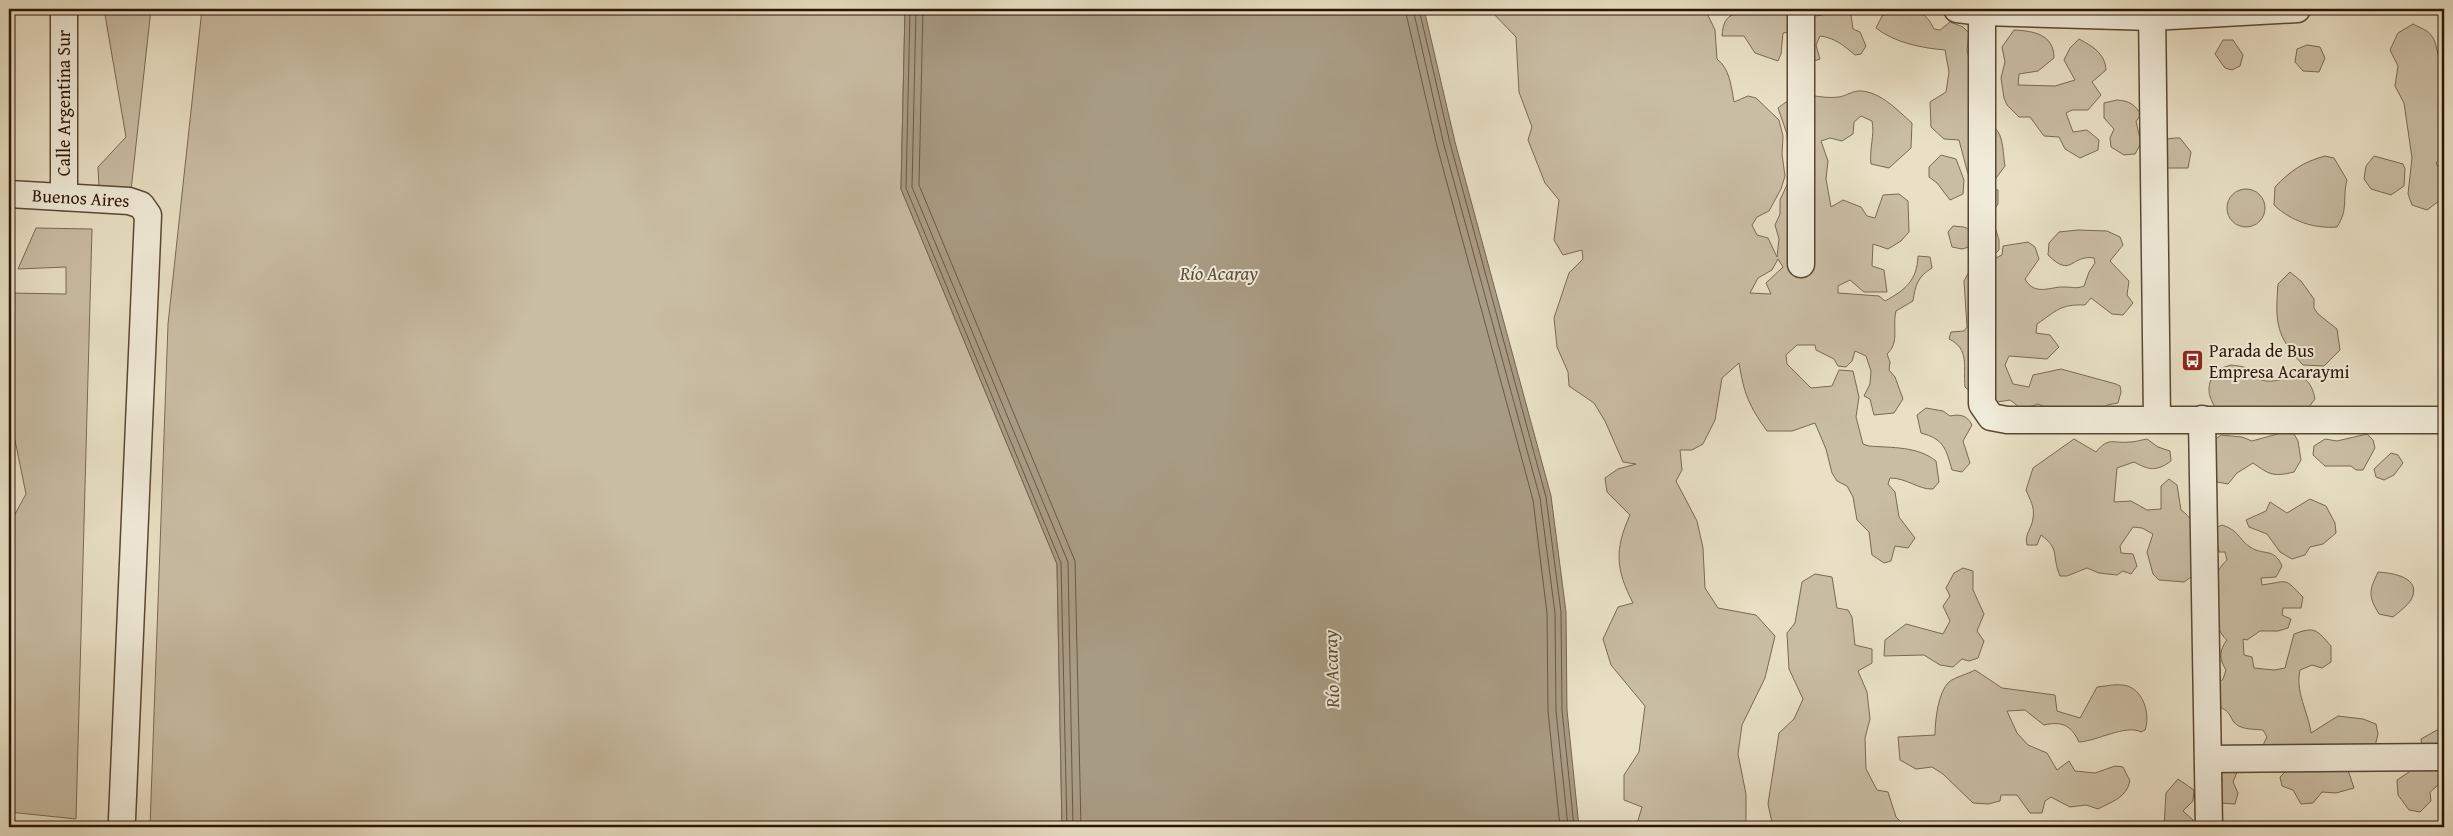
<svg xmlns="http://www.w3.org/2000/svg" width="2453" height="836" font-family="'Gentium Book Plus',serif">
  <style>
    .green { fill: #c9bda4; stroke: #7a6954; fill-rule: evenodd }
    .water { fill: #a89b83; stroke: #766550 }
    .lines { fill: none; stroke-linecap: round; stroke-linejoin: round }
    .shore { stroke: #6a5844; stroke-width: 1 }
    .minor-casing { stroke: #5a4834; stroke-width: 29 }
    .minor { stroke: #f1ebd9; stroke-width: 26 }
    .labels { text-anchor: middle; stroke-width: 4; stroke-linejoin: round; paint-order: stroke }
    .street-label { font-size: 18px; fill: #2b1504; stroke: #f1ebd9 }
    .poi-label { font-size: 18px; fill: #2b1504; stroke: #f1ebd9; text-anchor: start }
    .water-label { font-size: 19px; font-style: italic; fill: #5d4b37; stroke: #f1ebd9 }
  </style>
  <rect width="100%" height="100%" fill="#e9e0c5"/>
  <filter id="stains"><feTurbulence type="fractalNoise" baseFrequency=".004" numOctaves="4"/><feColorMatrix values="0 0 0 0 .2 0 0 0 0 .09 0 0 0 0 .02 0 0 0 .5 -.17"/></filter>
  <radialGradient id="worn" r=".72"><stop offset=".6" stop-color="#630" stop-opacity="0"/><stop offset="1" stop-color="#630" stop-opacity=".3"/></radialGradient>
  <path class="green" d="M 104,9 L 151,9 L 131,190 L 99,188 L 98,167 L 126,137 Z
    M 202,9 L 905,9 L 901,189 L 1057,564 L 1062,827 L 150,827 L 168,324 Z
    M 1489,9 L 1705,9 L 1715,30 L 1717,59 C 1730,69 1731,86 1734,102 L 1748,96 L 1756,98 L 1779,120 L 1783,136 L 1782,154 L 1785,176 L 1781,189 L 1769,211 L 1757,217 L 1752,225 L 1757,235 L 1768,238 L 1777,257 L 1779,239 L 1775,225 L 1780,214 L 1780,200 L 1790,178 L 1787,134 L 1778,108 C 1805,86 1812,100 1839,97 C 1846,96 1854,90 1861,91 C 1881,92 1898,111 1912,123 L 1911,148 L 1889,168 L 1871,164 C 1869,149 1875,135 1872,121 L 1861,116 L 1854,122 L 1853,134 L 1842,141 L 1830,138 L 1821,141 L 1828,161 L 1826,179 L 1831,207 L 1843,200 L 1861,207 L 1867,216 L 1875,218 L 1883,195 L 1899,194 L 1908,201 L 1909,232 L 1901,241 L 1888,249 L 1873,244 L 1872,266 L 1884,270 L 1887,292 L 1864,292 L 1850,280 L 1838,286 L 1838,293 L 1879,296 L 1885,301 C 1905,290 1917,281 1918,256 L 1930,257 L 1932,268 C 1918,276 1915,286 1913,301 L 1896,311 C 1892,328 1900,342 1887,354 L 1890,362 L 1889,370 L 1895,377 L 1903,399 L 1894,413 L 1874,415 L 1870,399 L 1864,396 L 1870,384 L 1871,371 L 1866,356 L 1855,351 L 1852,361 L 1846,367 L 1838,366 L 1834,359 L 1816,350 L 1815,345 L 1797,345 L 1786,355 L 1787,364 L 1811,388 L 1832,386 L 1839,370 L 1853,371 L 1859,397 L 1856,417 L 1863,444 L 1869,446 C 1893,448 1917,446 1936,461 L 1939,482 L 1933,489 C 1919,490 1907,478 1890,478 L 1888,484 L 1895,492 L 1899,517 L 1915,538 L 1908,548 L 1895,546 L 1891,561 L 1884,563 L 1872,555 L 1869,532 L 1857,520 L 1853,497 L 1847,486 L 1837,481 L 1832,473 L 1826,449 L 1815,423 L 1792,431 L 1767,431 C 1749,406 1744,394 1739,363 L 1722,378 L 1715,420 L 1703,444 L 1692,450 L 1680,450 L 1682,470 L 1676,481 L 1697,521 L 1703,548 L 1705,588 L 1718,608 L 1756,615 L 1775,636 L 1765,678 L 1742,725 L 1738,754 L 1746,794 L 1746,827 L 1636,827 L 1642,807 L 1624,800 L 1624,775 L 1639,752 L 1645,706 L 1611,665 L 1603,639 L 1618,607 L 1633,603 C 1616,570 1614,550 1630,515 L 1607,492 L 1605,478 L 1618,469 L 1636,464 L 1623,462 L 1605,421 L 1594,403 L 1569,386 L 1568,372 L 1557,347 L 1554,318 L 1569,273 L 1583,259 L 1582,250 L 1563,255 L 1554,240 L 1559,200 L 1545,183 L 1528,140 L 1532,127 L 1519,92 L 1516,37 ZM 1778,259 L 1783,267 L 1766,283 L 1771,294 L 1750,293 L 1758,278 L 1772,270 Z
    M 1756,9 L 1798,9 L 1805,17 L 1823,15 L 1822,9 L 1840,9 L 1840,13 L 1851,15 L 1853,29 L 1860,32 L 1866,46 L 1861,54 L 1855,55 C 1843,45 1835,38 1820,36 L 1816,45 L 1820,59 L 1814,61 L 1789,32 L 1783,33 L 1781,54 L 1778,61 L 1755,53 L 1744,36 L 1722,36 C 1724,9 1736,16 1756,9 Z
    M 1899,9 C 1917,9 1926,12 1934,29 L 1940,30 L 1950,22 L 1963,27 L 1969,33 L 1967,50 L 1970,63 L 1972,107 L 1968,109 C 1974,122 1986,119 1995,128 C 2004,136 2003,156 2005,166 L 1988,189 L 1998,190 L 1998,204 L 1991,214 L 1999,240 L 1999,250 L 1990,259 L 1969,247 L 1962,249 L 1952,247 L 1948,232 L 1953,226 L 1964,227 L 1975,232 L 1978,188 L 1968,174 L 1959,140 L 1944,139 L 1931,127 L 1930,102 L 1946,92 L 1949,72 L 1945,50 C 1922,48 1895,43 1876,28 L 1882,16 Z
    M 2413,24 C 2418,27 2428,30 2431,35 C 2439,45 2434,53 2444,65 L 2444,111 L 2441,128 C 2449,138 2444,156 2436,163 L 2442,174 L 2441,181 L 2444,188 L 2439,201 L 2427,210 L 2412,205 L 2408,194 L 2412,158 L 2404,103 L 2395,86 L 2398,66 L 2390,50 L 2398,33 Z
    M 2014,30 C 2033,31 2054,34 2054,58 L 2038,71 L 2019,74 L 2018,85 L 2055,86 L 2075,80 L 2064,60 L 2070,48 L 2079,39 C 2092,46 2105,53 2106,70 L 2092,82 L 2101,95 L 2088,110 L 2072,110 L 2066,113 L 2073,132 L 2087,130 L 2099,140 L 2098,150 L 2080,158 L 2065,149 L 2059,137 L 2044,136 L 2030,117 L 2019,117 L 2007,105 L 2004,98 L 2001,78 L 2005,62 L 2002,47 Z
    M 2223,40 L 2233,40 L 2243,55 L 2240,66 L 2232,70 L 2225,68 L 2215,54 Z
    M 2307,45 L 2320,47 L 2325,58 L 2319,72 L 2303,71 L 2295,62 L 2297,49 Z
    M 2117,100 C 2129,101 2135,104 2141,115 L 2136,121 L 2141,143 L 2135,154 L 2124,155 L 2111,147 L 2110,138 L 2114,129 L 2104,118 L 2104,103 Z
    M 2175,138 L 2180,138 L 2191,152 L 2188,168 L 2165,168 L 2160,147 L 2167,139 Z
    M 1941,155 L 1956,159 L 1964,180 L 1963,194 L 1950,200 L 1937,183 L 1929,177 L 1929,167 Z
    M 2325,156 L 2334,158 L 2347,180 C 2342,199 2349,208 2337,227 C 2314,229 2291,221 2274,205 L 2275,187 C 2290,171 2303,162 2325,156 Z
    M 2374,156 L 2403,164 L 2405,169 L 2404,186 L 2391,195 L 2371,189 L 2364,179 L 2366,166 Z
    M2227 208a19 19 0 1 1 38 0a19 19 0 1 1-38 0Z
    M 36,228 L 92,229 L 76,819 L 9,812 L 9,525 L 26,494 L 9,411 L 9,293 L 66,294 L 66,267 L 18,269 Z
    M 2078,230 L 2107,231 L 2120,237 L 2123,245 L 2110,261 L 2129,281 L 2127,295 L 2133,303 L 2123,315 L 2112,314 L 2091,298 L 2085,305 C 2060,304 2056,311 2037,324 L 2036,333 L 2050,335 L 2059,347 L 2047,359 L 2009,356 L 2005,365 L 2013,384 L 2029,387 L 2033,375 L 2061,369 L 2116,384 L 2120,386 L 2121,392 L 2118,403 L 2107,405 L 2104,412 L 2053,410 L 2038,404 L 2022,409 L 2010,400 C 1986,404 1983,404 1965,387 C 1963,367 1970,349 1949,339 L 1951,332 L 1964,331 L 1967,327 L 1964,281 L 1970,270 L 2002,255 L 2003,246 L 2028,242 L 2035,247 L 2039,259 L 2025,279 C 2035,297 2051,286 2065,287 C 2072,287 2077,289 2084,286 L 2089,272 L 2095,263 L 2094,258 C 2071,254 2072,279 2048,255 L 2049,243 L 2059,232 Z
    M 2290,272 L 2301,281 L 2314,299 L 2314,308 L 2318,314 L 2337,329 L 2340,350 L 2324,366 L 2303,365 C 2276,336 2275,323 2278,284 Z
    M 2231,365 C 2237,366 2245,366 2250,370 C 2254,373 2257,379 2262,380 C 2281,387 2307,359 2315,399 L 2305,412 L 2229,411 L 2215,407 C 2206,392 2208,385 2215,370 Z
    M 1926,408 L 1943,411 L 1950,416 C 1960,414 1967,415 1972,425 L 1963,441 L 1970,463 L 1962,472 L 1952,470 C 1946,449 1944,439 1921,433 L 1917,415 Z
    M 2281,433 L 2294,434 L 2298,441 L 2301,460 L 2294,472 C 2273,477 2270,475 2253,463 L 2237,473 L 2228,484 L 2217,482 L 2210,466 L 2209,444 L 2221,435 L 2242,437 L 2252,441 Z
    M 2367,434 L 2373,440 L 2375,448 L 2363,470 L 2356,470 L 2351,466 L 2325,466 L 2313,455 L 2314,446 L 2325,439 L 2337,441 Z
    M 2074,439 L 2096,452 C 2109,436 2113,444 2130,442 C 2135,442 2141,440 2147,439 L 2158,447 L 2170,451 L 2171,461 C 2156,472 2149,470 2134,462 L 2117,468 L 2114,502 L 2131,501 L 2147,510 L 2161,509 L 2161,486 L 2169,479 L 2177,485 L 2181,510 C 2202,523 2195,553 2195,574 L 2184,582 L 2159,580 L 2153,574 L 2147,552 L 2153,534 L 2142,528 L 2133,527 L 2120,546 L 2121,553 L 2133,554 L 2137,566 L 2131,574 L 2123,571 L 2117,575 L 2099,573 L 2087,568 L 2067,576 L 2060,576 C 2051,555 2061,550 2041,535 L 2037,545 L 2027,545 C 2024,534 2032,529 2033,518 C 2035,507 2030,500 2026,490 L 2033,468 Z
    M 2391,453 L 2398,455 L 2403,463 L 2394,475 L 2384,480 L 2376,477 L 2374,469 Z
    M 2310,499 L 2326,506 L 2335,523 L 2336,533 L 2323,544 L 2310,547 L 2305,555 L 2292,559 L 2280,552 L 2267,534 L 2249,527 L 2246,520 L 2266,511 L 2270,502 L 2287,513 Z
    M 2222,525 C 2240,531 2237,538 2250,547 C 2263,556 2274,547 2282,566 L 2276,577 L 2261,578 L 2262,585 C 2290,581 2283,577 2303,597 L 2301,608 L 2283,608 L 2282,615 L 2291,619 L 2288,628 L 2278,631 L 2260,631 L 2247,640 L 2243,639 L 2244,655 L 2252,657 L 2254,668 L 2274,670 L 2285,668 L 2294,634 C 2315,626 2317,630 2331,646 L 2331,662 L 2322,668 L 2312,665 L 2300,670 C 2295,692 2308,711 2311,733 L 2338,716 L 2363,719 L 2376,724 L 2378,734 L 2375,746 L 2343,766 L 2349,773 L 2354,788 L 2336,793 L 2322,792 L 2313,803 L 2301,804 L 2293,790 L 2282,786 L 2280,777 L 2288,769 L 2260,751 L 2267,737 L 2263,730 C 2253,729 2239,730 2233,721 C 2229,713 2228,711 2220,707 L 2215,686 L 2223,679 L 2226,670 C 2219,659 2219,650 2227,640 C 2212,629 2214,593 2217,576 C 2218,569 2223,564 2227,560 L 2225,552 L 2219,552 L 2215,528 Z
    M 1963,568 L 1973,571 L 1973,590 L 1984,614 L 1977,631 L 1984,641 L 1978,658 L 1969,661 L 1962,659 L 1953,667 L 1940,665 L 1924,655 L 1884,656 L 1885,640 L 1906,624 L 1943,634 L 1950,621 L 1943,606 L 1950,596 L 1946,588 L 1954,573 Z
    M 2378,572 C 2392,573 2423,577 2411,600 C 2407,606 2399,612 2393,617 L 2379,614 C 2368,596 2369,591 2378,572 Z
    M 1815,574 L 1832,577 L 1837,608 L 1848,610 L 1852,617 L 1855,645 L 1872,649 L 1872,663 L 1858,671 L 1867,692 L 1870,719 L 1865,738 L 1866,769 L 1877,790 L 1888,792 L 1896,817 L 1906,827 L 1773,827 L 1768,804 L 1779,733 L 1794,719 L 1803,699 L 1789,669 L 1787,633 L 1795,623 L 1802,582 Z
    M 1975,670 L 2002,688 L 2055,695 L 2057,711 L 2080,718 L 2097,687 C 2107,686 2123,682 2132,688 C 2145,696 2150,716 2145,730 L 2141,732 C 2126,724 2097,741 2079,742 C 2071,725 2062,721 2044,725 L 2025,710 L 2007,711 L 2017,733 L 2028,745 L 2047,753 L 2057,770 L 2069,761 L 2075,771 L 2095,773 L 2115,766 L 2123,767 L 2130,781 C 2126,798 2113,801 2098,809 L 2086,805 L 2070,807 L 2051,797 L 2045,801 L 2042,813 L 2030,813 L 2017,795 L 2001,795 L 2000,801 L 1988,804 L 1973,803 L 1943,774 L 1932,767 L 1916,769 L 1900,760 L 1898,737 L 1935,735 C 1935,721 1938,692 1949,682 C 1955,677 1968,674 1975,670 Z
    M 2437,730 L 2444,735 L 2444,780 L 2430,792 L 2431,801 L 2420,812 L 2409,810 L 2398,795 L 2397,780 L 2424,762 L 2421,739 Z
    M 2240,765 L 2233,782 L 2238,793 L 2235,804 L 2219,803 L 2213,785 L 2222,781 L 2222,778 L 2214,771 Z
    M 2178,779 L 2194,790 L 2193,801 L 2183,811 L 2193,820 L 2193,827 L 2164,827 L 2166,793 Z"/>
  <path class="water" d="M 905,9 L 1424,9 L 1455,142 L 1551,496 L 1566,612 L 1567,710 L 1579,827 L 1062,827 L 1057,564 L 901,189 Z"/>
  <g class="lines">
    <path class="shore" d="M 910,9 L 906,188 L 1061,563 L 1067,827
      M 916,9 L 912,187 L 1068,562 L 1073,827
      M 923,9 L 919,185 L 1075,561 L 1081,827
      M 1405,9 L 1437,146 L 1533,500 L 1547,613 L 1548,711 L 1560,827
      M 1413,9 L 1444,145 L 1540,498 L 1555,613 L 1556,711 L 1568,827
      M 1419,9 L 1450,143 L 1546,497 L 1561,612 L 1562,710 L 1574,827"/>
    <defs>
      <g id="minor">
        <path d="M 1957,9 L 1982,12 L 2152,17 L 2297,9"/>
        <path d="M 2152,9 L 2157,419"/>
        <path d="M 1982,12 L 1982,404 L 1991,417 L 2007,420 L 2444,420"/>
        <path id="s1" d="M 9,194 L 129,201 L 141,205 L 148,215 L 122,819"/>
        <path d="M 64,197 L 64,9"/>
        <path d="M 1801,264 L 1801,9"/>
        <path d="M 2202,419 L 2209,827"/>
        <path d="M 2209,759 L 2444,757"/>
      </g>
    </defs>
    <use href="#minor" class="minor-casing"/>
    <use href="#minor" class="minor"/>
  </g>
  <defs>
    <symbol id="bus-square" viewBox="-11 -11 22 22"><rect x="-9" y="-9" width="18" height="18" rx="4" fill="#8f2418" stroke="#f1ebd9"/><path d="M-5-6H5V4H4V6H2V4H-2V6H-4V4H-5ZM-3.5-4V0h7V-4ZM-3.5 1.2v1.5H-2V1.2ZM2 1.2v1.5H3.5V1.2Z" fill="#fff"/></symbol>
  </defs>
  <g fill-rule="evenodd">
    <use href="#bus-square" x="2180" y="348" width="25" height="25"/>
  </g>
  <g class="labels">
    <g class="street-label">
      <text transform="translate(64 103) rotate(-90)" y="6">Calle Argentina Sur</text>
      <text dy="6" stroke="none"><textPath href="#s1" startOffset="72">Buenos Aires</textPath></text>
    </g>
    <g class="poi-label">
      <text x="2209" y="357">Parada de Bus<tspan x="2209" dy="21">Empresa Acaraymi</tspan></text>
    </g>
    <g class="water-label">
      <text x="1219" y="280">Río Acaray</text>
      <text transform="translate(1331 669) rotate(-92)" y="7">Río Acaray</text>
    </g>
  </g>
  <rect width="2453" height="836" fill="none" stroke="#e9e0c5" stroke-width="30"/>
  <rect x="10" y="10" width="2433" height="816" fill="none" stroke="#2b1504" stroke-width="2.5"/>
  <rect x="15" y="15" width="2423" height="806" fill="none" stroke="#2b1504"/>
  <rect width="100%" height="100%" filter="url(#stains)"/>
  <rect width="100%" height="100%" fill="url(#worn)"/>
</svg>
